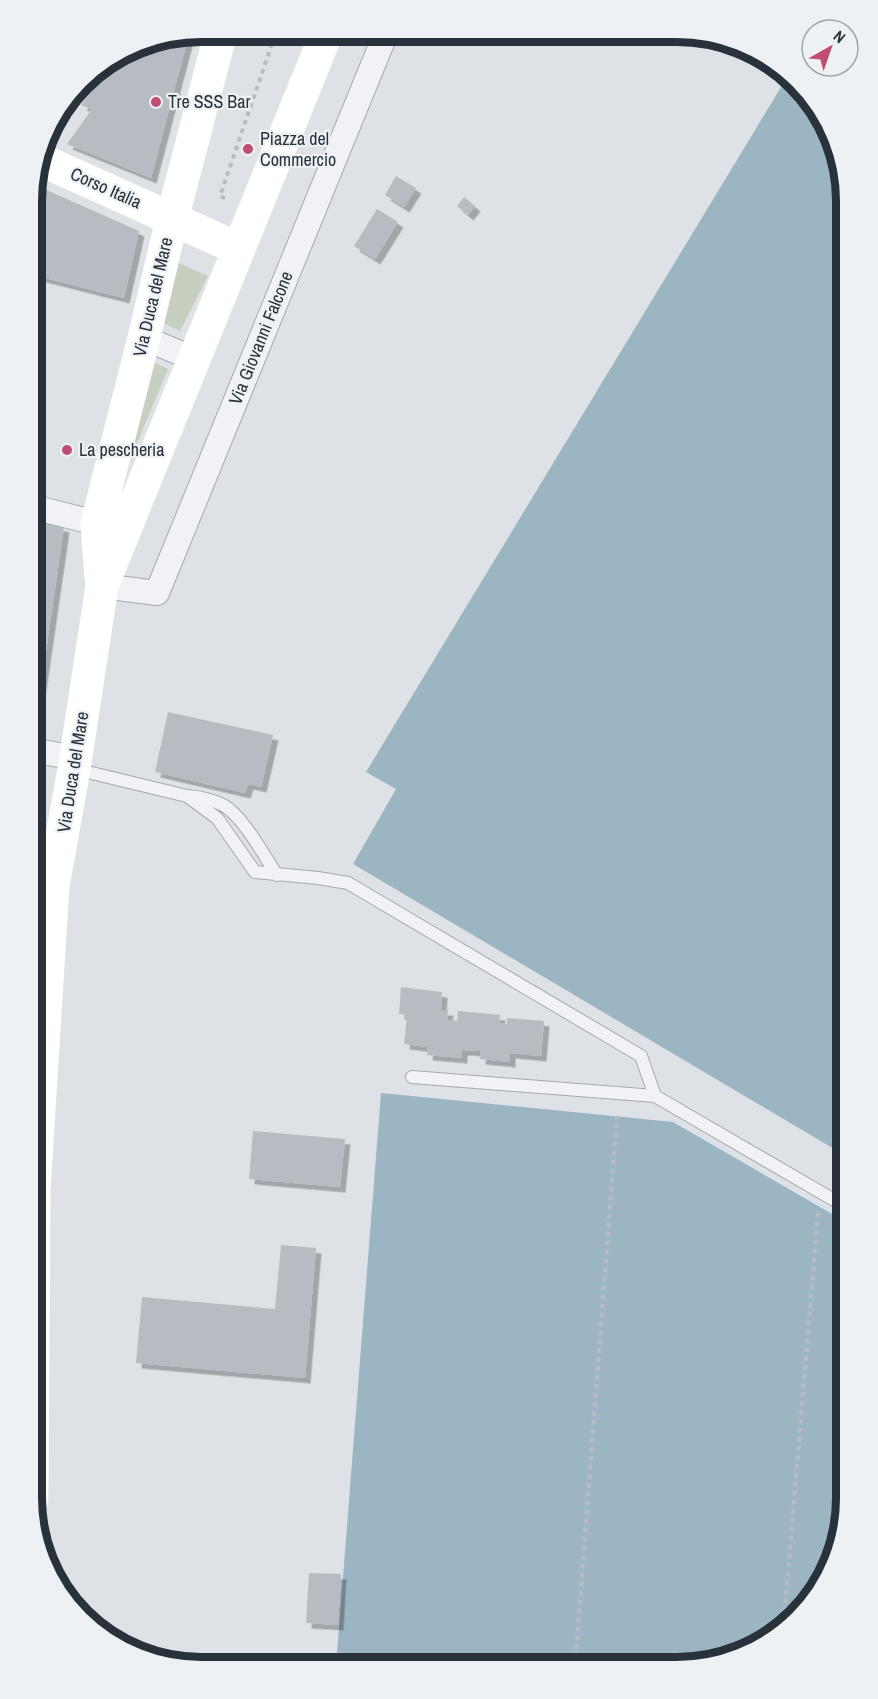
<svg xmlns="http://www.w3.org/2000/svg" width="878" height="1699" font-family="'Archivo Narrow',sans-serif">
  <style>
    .green { fill: #c6cfc0 }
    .water { fill: #9cb5c3 }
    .building { fill: #b6bcc2; filter: url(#shadow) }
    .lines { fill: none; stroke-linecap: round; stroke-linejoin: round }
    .lane-casing { stroke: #a4aaaf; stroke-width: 14 }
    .street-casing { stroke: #a4aaaf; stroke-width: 26 }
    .path { stroke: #b8bcc1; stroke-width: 4; stroke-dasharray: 4.5 4.5; stroke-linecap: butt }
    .lane { stroke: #f0f2f5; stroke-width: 12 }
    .street { stroke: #f0f2f5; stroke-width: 24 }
    .secondary { stroke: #fff; stroke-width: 33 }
    .poi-dot { fill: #c14d71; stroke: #edf1f4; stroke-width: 2 }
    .labels { text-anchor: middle; stroke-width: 4.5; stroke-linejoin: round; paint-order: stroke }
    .poi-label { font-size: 18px; fill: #29323b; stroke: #edf1f4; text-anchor: start }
    .street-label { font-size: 18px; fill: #29323b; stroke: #edf1f4 }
    .rim { fill: none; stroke: #29323b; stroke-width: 8 }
  </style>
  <defs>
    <filter id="shadow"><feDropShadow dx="5.5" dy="5.5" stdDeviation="0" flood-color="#0004"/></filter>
  </defs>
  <rect width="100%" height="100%" fill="#dee2e6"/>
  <path class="green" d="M 179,263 L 208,276 L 180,331 L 161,322 Z
    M 153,362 L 168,369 L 135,448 L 127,446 Z"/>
  <path class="water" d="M 789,74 L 838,147 L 846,201 L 846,1156 L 353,864 L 396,789 L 366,772 Z
    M 381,1093 L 673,1122 L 846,1222 L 846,1510 L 811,1602 L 731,1659 L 677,1667 L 336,1666 Z"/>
  <path class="building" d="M 189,34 L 151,178 L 67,144 L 92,109 L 81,105 L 104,75 L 93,71 L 136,44 Z
    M 396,176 L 416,188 L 404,207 L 385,195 Z
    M 33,184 L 139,231 L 124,298 L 33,275 Z
    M 464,197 L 475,206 L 468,215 L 457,206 Z
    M 377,209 L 398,222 L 375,259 L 354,246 Z
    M 33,519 L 64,527 L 34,734 L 32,734 Z
    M 168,712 L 273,735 L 261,787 L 248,784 L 245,793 L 155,772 Z
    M 401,987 L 442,992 L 441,1010 L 448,1010 L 447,1020 L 457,1021 L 458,1011 L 500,1015 L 499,1023 L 507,1024 L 507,1018 L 544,1021 L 541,1056 L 510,1053 L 510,1062 L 480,1059 L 481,1051 L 462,1050 L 462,1058 L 427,1055 L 428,1047 L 404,1044 L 407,1015 L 399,1014 Z
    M 253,1131 L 345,1139 L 340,1187 L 249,1179 Z
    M 281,1245 L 316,1248 L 305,1378 L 136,1363 L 142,1297 L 275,1309 Z
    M 309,1573 L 341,1574 L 338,1625 L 306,1623 Z"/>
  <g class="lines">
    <defs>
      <path id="lane" d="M 75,769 L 187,796 C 199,797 212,799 223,805 C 243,816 264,856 277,875
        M 187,796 L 217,818 L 255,872 L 318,878 L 348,883 L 641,1056 L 655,1096 L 412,1077
        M 655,1096 L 846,1207"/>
      <path id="street" d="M 144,338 L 194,359
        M 33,507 L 112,527
        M 102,586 L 157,593 L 386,33
        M 32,750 L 75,758"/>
    </defs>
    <use href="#lane" class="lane-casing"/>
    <use href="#street" class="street-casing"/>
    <path class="path" d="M 225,198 L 220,196 L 276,32
      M 784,1621 L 818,1213
      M 575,1667 L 617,1116"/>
    <use href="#lane" class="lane"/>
    <use href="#street" class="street"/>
    <path class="secondary" d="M 39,159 L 239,249
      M 101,578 L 97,523 L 144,338 L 172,219 L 221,32
      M 32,1499 L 34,1189 L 53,886 L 74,769 L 102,586 L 327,32"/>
  </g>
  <g class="poi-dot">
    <circle cx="156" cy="102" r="6"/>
    <circle cx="248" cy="149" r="6"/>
    <circle cx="67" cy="450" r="6"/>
  </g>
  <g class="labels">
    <g class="poi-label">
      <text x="168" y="108">Tre SSS Bar</text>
      <text x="260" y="145">Piazza del<tspan x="260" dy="21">Commercio</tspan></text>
      <text x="79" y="456">La pescheria</text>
    </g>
    <g class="street-label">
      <text transform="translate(106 188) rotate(24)" y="6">Corso Italia</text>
      <text transform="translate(153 297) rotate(-77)" y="6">Via Duca del Mare</text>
      <text transform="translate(261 338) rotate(-68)" y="6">Via Giovanni Falcone</text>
      <text transform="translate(73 772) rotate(-81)" y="6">Via Duca del Mare</text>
    </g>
  </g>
  <path d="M0 0H878V1699H0ZM201 42H677A159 159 0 0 1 836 201V1498A159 159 0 0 1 677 1657H201A159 159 0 0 1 42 1498V201A159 159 0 0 1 201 42Z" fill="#edf1f4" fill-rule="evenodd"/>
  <path class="rim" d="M201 42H677A159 159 0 0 1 836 201V1498A159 159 0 0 1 677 1657H201A159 159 0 0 1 42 1498V201A159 159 0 0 1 201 42Z"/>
  <g transform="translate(830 48) rotate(40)"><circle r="28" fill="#edf1f4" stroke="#9fa5aa" stroke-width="1.5"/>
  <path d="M0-4.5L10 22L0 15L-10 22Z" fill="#c14d71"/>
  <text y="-9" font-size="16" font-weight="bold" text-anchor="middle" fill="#29323b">N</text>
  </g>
</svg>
